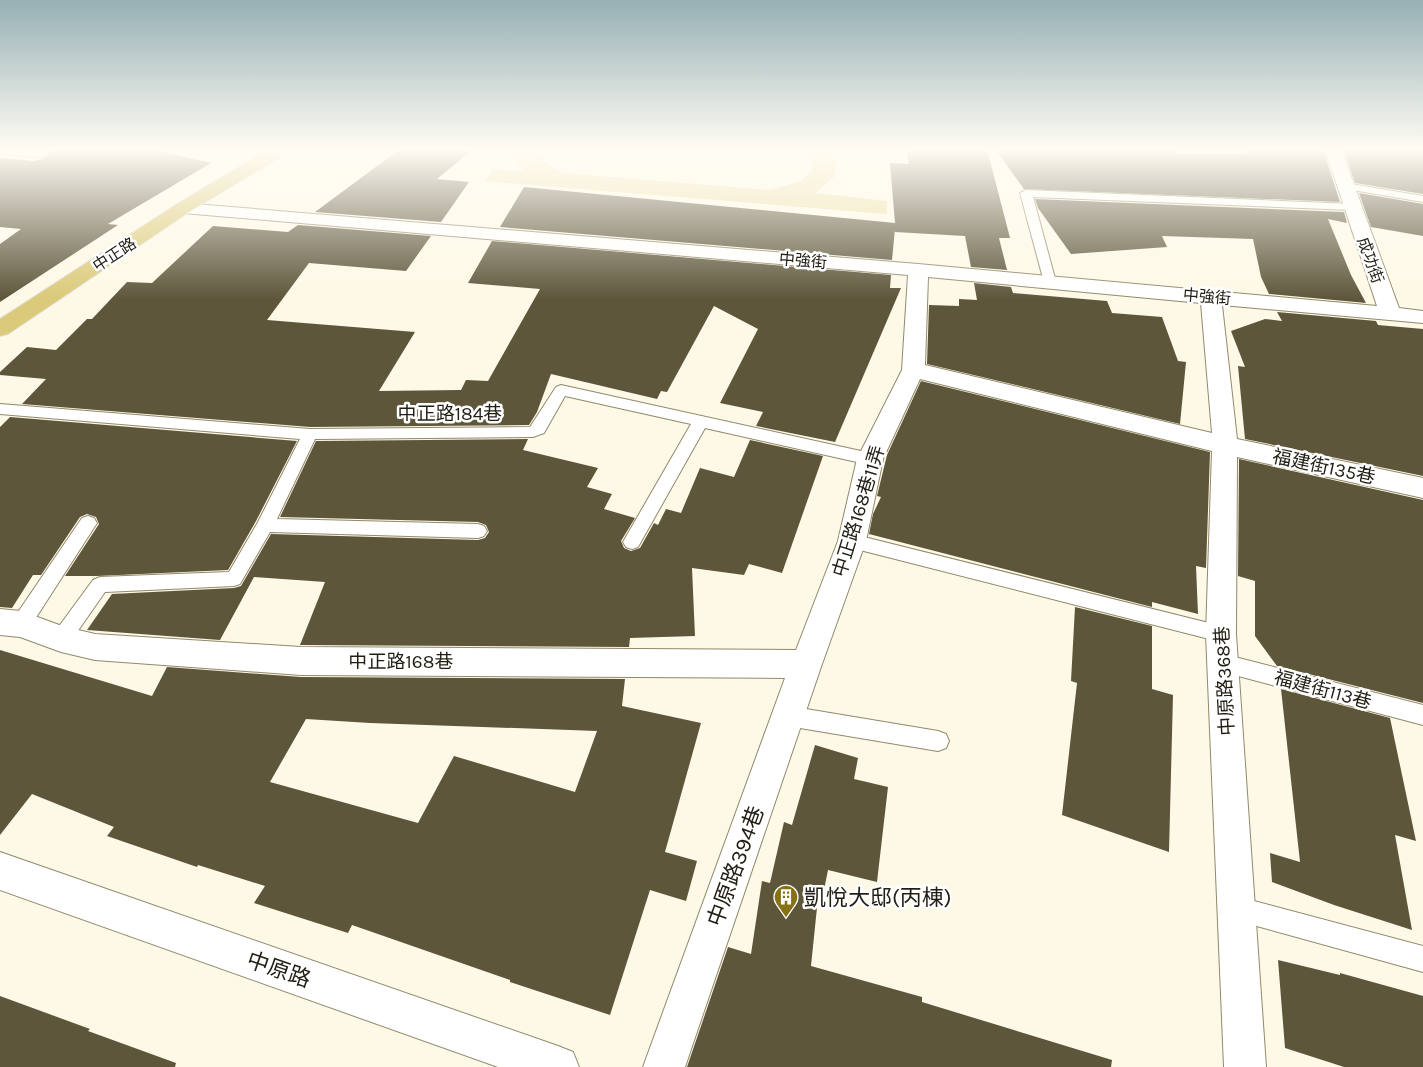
<svg xmlns="http://www.w3.org/2000/svg" width="1423" height="1067" font-family="Karla,'Noto Sans TC',sans-serif">
  <style>
    .green { fill: #ecdfa8 }
    .building { fill: #5d563b; fill-rule: evenodd }
    .lines { fill: none; stroke-linecap: round; stroke-linejoin: round }
    .service-casing { stroke: #90896c; stroke-width: 2 }
    .minor-casing { stroke: #90896c; stroke-width: 2 }
    .tertiary-casing { stroke: #90896c; stroke-width: 2 }
    .primary-casing { stroke: #e0e0de; stroke-width: 2 }
    .service { fill: #fff; fill-rule: evenodd }
    .minor { fill: #fff; fill-rule: evenodd }
    .tertiary { fill: #fff; fill-rule: evenodd }
    .primary { fill: #dbca79; fill-rule: evenodd }
    .labels { text-anchor: middle; stroke-width: 5; stroke-linejoin: round; paint-order: stroke }
    .far-street-label { font-size: 16px; fill: #211e13; stroke: #fff }
    .street-label { font-size: 19px; fill: #211e13; stroke: #fff }
    .near-street-label { font-size: 22px; fill: #211e13; stroke: #fff }
    .near-poi-label { font-size: 22px; fill: #211e13; stroke: #fff; text-anchor: start }
  </style>
  <rect width="100%" height="100%" fill="#fef9e6"/>
  <path class="green" d="M 518,149 L 542,149 L 541,155 L 546,163 L 562,173 L 770,190 L 801,181 L 812,171 L 812,160 L 805,149 L 830,149 L 836,163 L 835,176 L 815,193 L 887,201 L 887,214 L 485,181 L 493,169 L 524,171 L 513,157 Z"/>
  <path class="building" d="M 54,149 L 151,149 L 211,163 L 108,224 L 118,225 L 0,302 L 0,244 L 21,229 L 0,227 L 0,158 L 33,161 L 42,159 Z
    M 400,149 L 473,149 L 437,179 L 469,182 L 441,222 L 315,212 Z
    M 906,149 L 987,149 L 1010,238 L 999,238 L 1007,270 L 971,267 L 965,236 L 895,232 L 895,229 L 892,260 L 500,227 L 524,187 L 895,223 L 890,163 L 909,164 Z
    M 995,149 L 1175,149 L 1178,154 L 1246,154 L 1244,149 L 1323,149 L 1340,202 L 1024,189 Z
    M 1343,149 L 1423,149 L 1423,194 L 1355,183 Z
    M 1359,193 L 1423,204 L 1423,236 L 1371,227 Z
    M 1035,199 L 1344,212 L 1347,223 L 1328,219 L 1351,275 L 1366,303 L 1269,294 L 1261,277 L 1253,239 L 1162,236 L 1167,247 L 1071,254 L 1038,208 Z
    M 298,225 L 431,236 L 406,271 L 309,263 L 267,320 L 415,332 L 379,391 L 461,390 L 466,380 L 488,381 L 540,289 L 468,283 L 492,241 L 891,275 L 890,288 L 901,288 L 835,442 L 756,426 L 763,412 L 720,403 L 758,329 L 714,306 L 667,392 L 661,391 L 657,399 L 551,374 L 537,412 L 529,425 L 310,427 L 22,404 L 46,379 L 0,375 L 0,372 L 27,347 L 56,350 L 87,319 L 92,319 L 127,282 L 152,283 L 213,226 L 288,232 Z
    M 974,283 L 1011,287 L 1013,293 L 1107,301 L 1112,313 L 1162,317 L 1178,361 L 1186,362 L 1180,424 L 927,364 L 929,305 L 959,306 L 959,299 L 977,300 Z
    M 1277,312 L 1376,321 L 1378,325 L 1423,329 L 1423,476 L 1245,439 L 1238,366 L 1245,367 L 1231,331 L 1265,319 L 1282,321 Z
    M 921,381 L 1210,452 L 1206,568 L 1196,566 L 1198,614 L 1152,602 L 1152,607 L 869,534 L 873,514 L 881,497 L 877,496 L 887,455 Z
    M 10,417 L 297,441 L 256,521 L 228,570 L 97,576 L 65,576 L 99,524 L 96,517 L 87,514 L 80,517 L 41,575 L 33,575 L 12,608 L 0,607 L 0,427 Z
    M 528,439 L 523,450 L 598,468 L 587,487 L 612,494 L 604,509 L 635,518 L 621,541 L 624,548 L 631,551 L 640,548 L 654,523 L 658,525 L 666,509 L 681,513 L 700,468 L 734,477 L 750,440 L 823,456 L 782,573 L 749,564 L 744,575 L 692,568 L 695,636 L 630,638 L 629,647 L 300,645 L 325,582 L 254,577 L 220,640 L 87,630 L 112,594 L 234,588 L 241,586 L 271,534 L 478,540 L 485,538 L 489,532 L 486,525 L 478,522 L 280,517 L 316,441 Z
    M 1239,459 L 1423,500 L 1423,703 L 1277,666 L 1255,636 L 1255,581 L 1238,576 Z
    M 1075,607 L 1152,626 L 1152,689 L 1173,695 L 1169,852 L 1062,815 L 1077,683 L 1071,681 Z
    M 0,650 L 152,696 L 167,667 L 301,677 L 625,679 L 622,706 L 701,723 L 665,852 L 697,861 L 686,901 L 650,890 L 610,1015 L 510,982 L 510,980 L 352,925 L 348,933 L 254,903 L 265,886 L 198,865 L 197,867 L 107,836 L 114,827 L 32,794 L 0,835 ZM 306,719 L 370,723 L 597,731 L 575,792 L 454,756 L 418,823 L 270,782 Z
    M 1281,689 L 1390,718 L 1416,841 L 1395,835 L 1412,930 L 1334,905 L 1272,882 L 1270,853 L 1300,862 Z
    M 815,745 L 858,758 L 854,779 L 888,787 L 877,882 L 828,870 L 824,890 L 819,888 L 811,966 L 922,997 L 922,1002 L 1112,1060 L 1111,1067 L 687,1067 L 728,947 L 751,954 L 762,881 L 770,883 L 784,822 L 792,825 Z
    M 1278,960 L 1340,975 L 1340,973 L 1423,996 L 1423,1067 L 1344,1067 L 1285,1048 Z
    M 0,996 L 90,1029 L 88,1031 L 176,1063 L 175,1067 L 0,1067 Z"/>
  <g class="lines">
    <defs>
      <path id="service" d="M 0,149 L 52,149 L 41,157 L 0,154 Z
        M 1345,183 L 1423,196 L 1423,202 L 1341,188 L 1339,186 Z
        M 1026,190 L 1352,204 L 1358,207 L 1352,210 L 1033,197 L 1056,282 L 1050,286 L 1044,282 L 1020,193 Z
        M 561,385 L 870,453 L 876,455 L 878,459 L 876,463 L 870,465 L 705,428 L 638,547 L 632,549 L 626,547 L 623,542 L 691,424 L 565,396 L 544,433 L 533,437 L 315,439 L 277,519 L 478,524 L 484,526 L 487,531 L 484,536 L 478,538 L 270,532 L 240,584 L 234,586 L 105,592 L 68,645 L 61,647 L 54,645 L 51,639 L 54,633 L 93,580 L 100,577 L 229,572 L 258,522 L 300,439 L 0,414 L 0,404 L 310,429 L 530,427 L 556,387 Z
        M 88,516 L 94,518 L 97,523 L 28,630 L 21,632 L 14,630 L 11,624 L 14,618 L 82,518 Z
        M 852,534 L 1221,626 L 1228,628 L 1231,634 L 1228,640 L 1221,642 L 852,548 L 846,546 L 843,541 L 846,536 Z
        M 1223,654 L 1423,705 L 1423,725 L 1223,672 L 1216,669 L 1213,663 L 1216,657 Z
        M 788,706 L 938,731 L 946,734 L 949,741 L 946,748 L 938,751 L 788,726 L 781,723 L 778,716 L 781,709 Z
        M 1235,896 L 1423,946 L 1423,972 L 1235,920 L 1226,917 L 1223,908 L 1226,899 Z"/>
      <path id="minor" d="M 1325,149 L 1341,149 L 1399,308 L 1423,311 L 1423,323 L 1222,305 L 1237,439 L 1423,478 L 1423,498 L 1237,457 L 1236,634 L 1266,1067 L 1224,1067 L 1206,634 L 1212,451 L 920,379 L 883,459 L 866,541 L 822,664 L 685,1067 L 643,1067 L 785,678 L 301,675 L 95,660 L 61,652 L 20,637 L 0,635 L 0,609 L 21,611 L 62,626 L 95,634 L 301,647 L 796,650 L 838,541 L 857,459 L 902,370 L 908,275 L 183,213 L 177,212 L 174,208 L 177,204 L 183,203 L 918,264 L 1377,306 ZM 928,277 L 1201,303 L 1212,433 L 925,365 Z"/>
      <path id="tertiary" d="M 0,852 L 558,1046 L 573,1052 L 579,1067 L 498,1067 L 0,890 Z"/>
      <path id="primary" d="M 269,149 L 289,149 L 287,153 L 189,212 L 8,334 L 0,336 L 0,319 L 177,204 Z"/>
    </defs>
    <use href="#service" class="service-casing"/>
    <use href="#minor" class="minor-casing"/>
    <use href="#tertiary" class="tertiary-casing"/>
    <use href="#primary" class="primary-casing"/>
    <use href="#service" class="service"/>
    <use href="#minor" class="minor"/>
    <use href="#tertiary" class="tertiary"/>
    <use href="#primary" class="primary"/>
  </g>
  <linearGradient id="sky" x2="0" y2="1"><stop stop-color="#96b0b4"/><stop offset="0.5" stop-color="#fffcf4"/><stop offset="1" stop-color="#fffcf4" stop-opacity="0"/></linearGradient>
  <rect width="1423" height="299" fill="url(#sky)"/>
  <defs>
    <symbol id="building-pin" viewBox="-11 -11 22 30"><path d="M0 17L-7.5 6A9.5 9.5 0 1 1 7.5 6Z" fill="#867214" stroke="#fff"/><path d="M-4-6H4V6H1V3H-1V6H-4ZM-2.5-4.3h1.7v1.8h-1.7ZM.8-4.3h1.7v1.8H.8ZM-2.5-1h1.7V.8h-1.7ZM.8-1h1.7V.8H.8Z" fill="#fff"/></symbol>
  </defs>
  <g fill-rule="evenodd">
    <use href="#building-pin" x="772" y="883" width="28" height="38"/>
  </g>
  <g class="labels">
    <g class="far-street-label">
      <text transform="translate(114 254) rotate(-33)" y="6">中正路</text>
      <text transform="translate(803 260) rotate(5)" y="6">中強街</text>
      <text transform="translate(1371 260) rotate(70)" y="6">成功街</text>
      <text transform="translate(1207 296) rotate(5)" y="6">中強街</text>
    </g>
    <g class="street-label">
      <text x="450" y="420">中正路184巷</text>
      <text transform="translate(1324 466) rotate(12)" y="7">福建街135巷</text>
      <text transform="translate(858 511) rotate(-73)" y="7">中正路168巷11弄</text>
      <text x="401" y="668">中正路168巷</text>
      <text transform="translate(1224 681) rotate(-93)" y="7">中原路368巷</text>
      <text transform="translate(1323 689) rotate(15)" y="7">福建街113巷</text>
    </g>
    <g class="near-street-label">
      <text transform="translate(735 866) rotate(-70)" y="8">中原路394巷</text>
      <text transform="translate(279 969) rotate(19)" y="8">中原路</text>
    </g>
    <g class="near-poi-label">
      <text x="804" y="905">凱悅大邸(丙棟)</text>
    </g>
  </g>
</svg>
